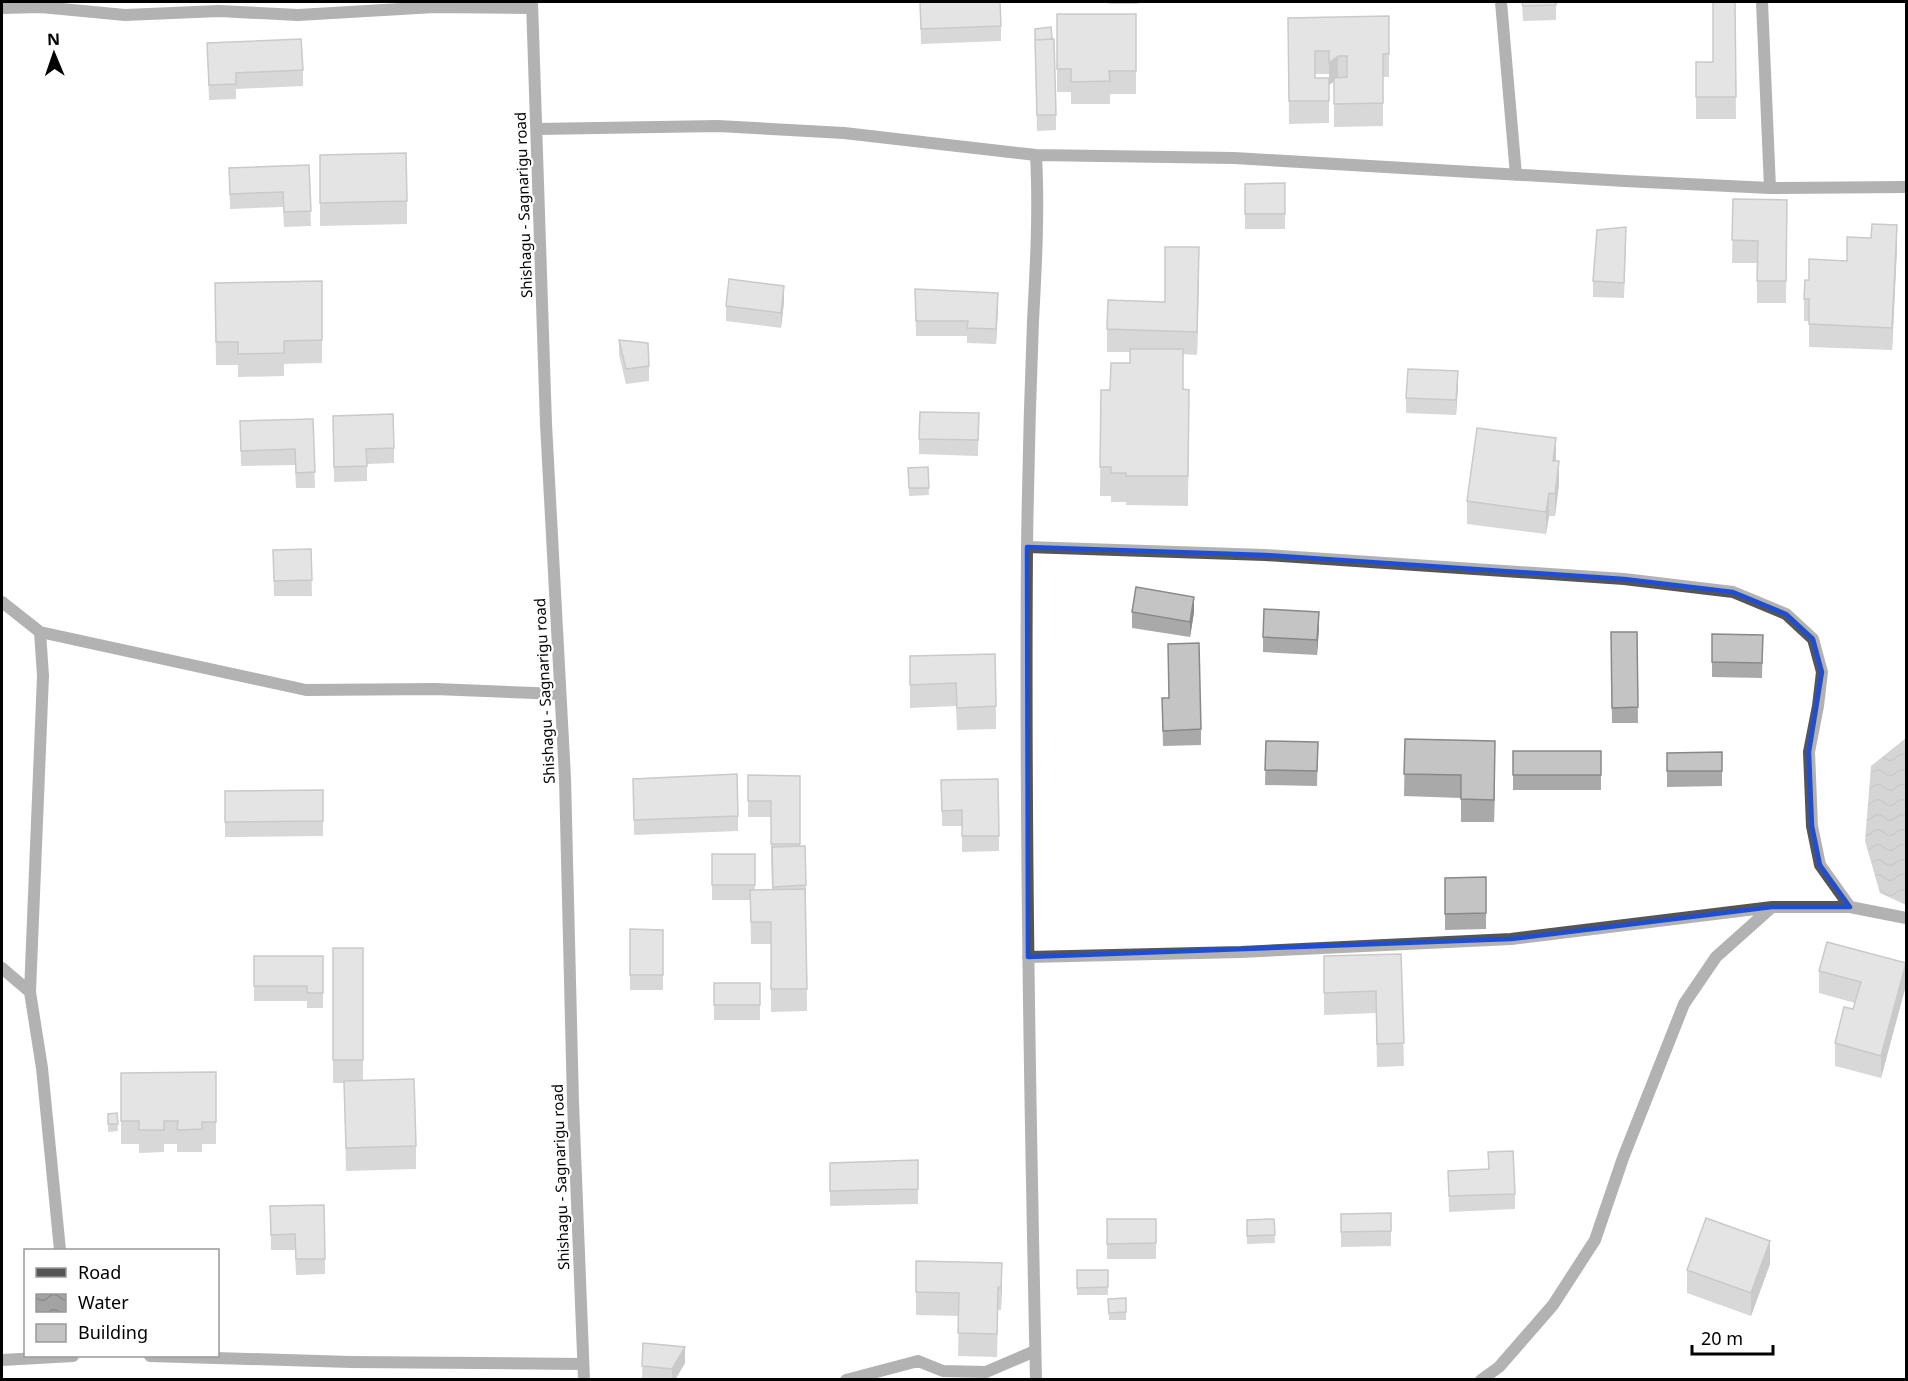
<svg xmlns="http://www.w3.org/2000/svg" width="1908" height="1381" font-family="'Noto Sans',sans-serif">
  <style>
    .water { fill: url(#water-waves) }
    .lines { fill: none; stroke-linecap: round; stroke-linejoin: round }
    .minor { stroke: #555; stroke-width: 12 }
    .wall { fill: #a9a9a9; fill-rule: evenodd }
    .shaded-wall { fill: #898989 }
    .building { fill: #c4c4c4; stroke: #898989; stroke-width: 1.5 }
    .marked { fill: none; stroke: #1d4ed8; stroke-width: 4.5; stroke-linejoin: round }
    .labels { text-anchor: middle; stroke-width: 4.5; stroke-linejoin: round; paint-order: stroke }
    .street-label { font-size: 15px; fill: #000; stroke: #fff }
  </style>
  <defs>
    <pattern id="water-waves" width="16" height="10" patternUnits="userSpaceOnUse" patternTransform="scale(1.5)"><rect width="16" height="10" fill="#a3a3a3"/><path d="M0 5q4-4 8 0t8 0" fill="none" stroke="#8b8b8b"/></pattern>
  </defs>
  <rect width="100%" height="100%" fill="#fff"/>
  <path class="water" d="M 1906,738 L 1906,905 L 1880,893 L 1865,841 L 1871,766 Z"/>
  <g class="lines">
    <path class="minor" d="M 532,2 L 546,424 L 565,778 L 573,1102 L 584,1380
      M 1501,2 L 1516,175
      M 1762,2 L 1770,188
      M 2,8 L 41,7 L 125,15 L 219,11 L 298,15 L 435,7 L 532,8
      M 537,129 L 718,126 L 844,133 L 1036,155 L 1234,158 L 1625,181 L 1770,188 L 1906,187
      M 1027,547 L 1265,555 L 1624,579 L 1733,592 L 1786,614 L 1813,639 L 1822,672 L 1818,706 L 1809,752 L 1812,826 L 1820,865 L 1850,907
      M 2,602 L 40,632 L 43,676 L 30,992
      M 40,632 L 306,690 L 435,689 L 560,694
      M 1028,957 L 1241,952 L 1511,939 L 1772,907 L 1850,907 L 1906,918
      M 2,968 L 30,992 L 42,1068 L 60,1250
      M 150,1356 L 351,1362 L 583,1364
      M 2,1360 L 73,1356
      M 846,1380 L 918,1361 L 943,1371 L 986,1372 L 1035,1351
      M 1036,1380 C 1030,1103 1025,826 1027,549 C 1028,473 1030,397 1033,321 C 1036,265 1039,211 1036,155
      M 1481,1380 L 1499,1367 L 1553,1305 L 1595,1240 L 1623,1158 L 1684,1004 L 1716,957 L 1772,907"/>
  </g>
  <path class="wall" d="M 920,2 L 1001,26 L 1001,41 L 921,44 Z
    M 1109,2 L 1138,2 L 1138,4 L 1109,4 Z
    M 1522,2 L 1556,2 L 1556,20 L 1523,21 Z
    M 1735,2 L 1736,119 L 1696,119 L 1696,62 L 1713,62 Z
    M 1057,14 L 1136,14 L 1136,94 L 1110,94 L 1110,104 L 1071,104 L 1071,92 L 1057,92 Z
    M 1389,16 L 1389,77 L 1383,77 L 1383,126 L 1334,127 L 1334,82 L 1329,85 L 1329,123 L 1289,124 L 1288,18 ZM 1315,74 L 1329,74 L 1329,78 L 1315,78 Z
    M 1035,29 L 1056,115 L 1056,130 L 1037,131 L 1035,55 Z
    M 207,43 L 303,70 L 303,86 L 236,89 L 236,99 L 209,100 Z
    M 320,155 L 407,201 L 407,224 L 320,226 Z
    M 309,165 L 311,226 L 284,227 L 283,207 L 230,209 L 229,168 Z
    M 1285,183 L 1285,229 L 1245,229 L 1245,184 Z
    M 1733,199 L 1787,223 L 1786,303 L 1757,303 L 1757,263 L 1732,263 Z
    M 1626,243 L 1624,298 L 1593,297 L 1593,281 Z
    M 1897,248 L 1892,350 L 1809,347 L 1809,321 L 1804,321 L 1804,299 L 1847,261 Z
    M 1199,270 L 1197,355 L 1183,354 L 1183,389 L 1189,390 L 1188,506 L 1126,505 L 1126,502 L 1111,502 L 1111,496 L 1100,496 L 1101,390 L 1110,390 L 1130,363 L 1130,352 L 1107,352 L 1107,329 L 1165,302 Z
    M 322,281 L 322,363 L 284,364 L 284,376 L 238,377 L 238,365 L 216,365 L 215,283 Z
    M 915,289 L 998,308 L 996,344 L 967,343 L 967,336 L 916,336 Z
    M 784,302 L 781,328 L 726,321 L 726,306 Z
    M 619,340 L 649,366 L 649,381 L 626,384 L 619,355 Z
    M 1458,387 L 1456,415 L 1406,413 L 1406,398 Z
    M 979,413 L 978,456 L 919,454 L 919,439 Z
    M 313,419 L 315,488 L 296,488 L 295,465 L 241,466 L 240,421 Z
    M 333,431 L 394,448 L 394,463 L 367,464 L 367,481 L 334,482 Z
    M 1556,461 L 1559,484 L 1555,516 L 1549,516 L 1546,534 L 1467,524 L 1467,501 Z
    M 928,467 L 929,495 L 909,496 L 908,468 Z
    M 311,549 L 312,596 L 274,596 L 273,550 Z
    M 1132,612 L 1194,612 L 1190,637 L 1132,628 Z
    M 1319,627 L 1317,655 L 1263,652 L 1263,637 Z
    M 1611,632 L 1637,632 L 1638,723 L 1612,723 Z
    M 1712,634 L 1763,635 L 1762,678 L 1712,677 Z
    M 910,656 L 996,706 L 996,729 L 957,730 L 956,706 L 910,708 Z
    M 1162,698 L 1169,698 L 1201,729 L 1201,745 L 1163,746 Z
    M 1405,739 L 1495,764 L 1494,822 L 1461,822 L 1461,798 L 1404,796 Z
    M 1266,741 L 1318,742 L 1317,786 L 1265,785 Z
    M 1513,751 L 1601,751 L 1601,790 L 1513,790 Z
    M 1722,752 L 1722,786 L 1667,787 L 1667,753 Z
    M 748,775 L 800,776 L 800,846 L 806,885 L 806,901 L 807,1011 L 771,1012 L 771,944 L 751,944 L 750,900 L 712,900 L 712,854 L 755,854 L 755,890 L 772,889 L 771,859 L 771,817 L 748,817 Z
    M 633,779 L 738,816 L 738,831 L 634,835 Z
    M 941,780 L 999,836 L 999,851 L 962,852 L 962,826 L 942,826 Z
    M 323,790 L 323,836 L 225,837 L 225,791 Z
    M 1486,877 L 1486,929 L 1445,930 L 1445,878 Z
    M 630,929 L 663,930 L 663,990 L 630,990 Z
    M 333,948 L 363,948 L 363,1080 L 416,1146 L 416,1169 L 346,1171 L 344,1083 L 333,1083 Z
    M 1401,954 L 1404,1066 L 1377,1067 L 1376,1013 L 1324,1015 L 1324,956 Z
    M 254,956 L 323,956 L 323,1008 L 307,1008 L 307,1001 L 254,1001 Z
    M 1819,971 L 1906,985 L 1881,1078 L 1835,1066 L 1835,1043 L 1853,1009 L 1855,1003 L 1819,993 Z
    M 714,983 L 760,983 L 760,1020 L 714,1020 Z
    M 216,1072 L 216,1144 L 202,1144 L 202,1152 L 177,1152 L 177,1144 L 164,1144 L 164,1152 L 139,1153 L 139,1144 L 121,1144 L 121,1073 Z
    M 117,1113 L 118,1131 L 108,1132 L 108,1114 Z
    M 1488,1152 L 1515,1194 L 1515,1209 L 1449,1212 L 1448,1171 L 1488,1169 Z
    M 918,1160 L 918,1204 L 830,1206 L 830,1163 Z
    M 270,1206 L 325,1259 L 325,1274 L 296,1275 L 295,1250 L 271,1250 Z
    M 1391,1213 L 1391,1246 L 1341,1247 L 1341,1214 Z
    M 1107,1219 L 1156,1219 L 1156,1259 L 1107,1259 Z
    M 1274,1219 L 1275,1243 L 1247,1244 L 1247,1220 Z
    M 916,1261 L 1002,1285 L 1001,1310 L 998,1310 L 997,1357 L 958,1356 L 959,1316 L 916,1315 Z
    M 1770,1264 L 1751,1316 L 1687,1293 L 1687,1270 Z
    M 1077,1270 L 1108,1270 L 1108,1295 L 1077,1295 Z
    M 1108,1299 L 1126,1312 L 1126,1320 L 1109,1320 Z
    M 643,1343 L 685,1363 L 675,1380 L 642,1380 Z"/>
  <path class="shaded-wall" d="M 1338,56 L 1338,78 L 1329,85 L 1329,63 Z
    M 1897,225 L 1897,248 L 1892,350 L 1892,328 Z
    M 1199,247 L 1199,270 L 1197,355 L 1197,332 Z
    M 784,286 L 784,302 L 781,328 L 781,313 Z
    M 998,293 L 998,308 L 996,344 L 996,329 Z
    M 1458,371 L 1458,387 L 1456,415 L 1456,400 Z
    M 1556,438 L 1556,461 L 1553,461 Z
    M 1559,461 L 1559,484 L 1555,516 L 1555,494 Z
    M 1549,493 L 1549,516 L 1546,534 L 1546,512 Z
    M 1194,597 L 1194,612 L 1190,637 L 1190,622 Z
    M 1319,612 L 1319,627 L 1317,655 L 1317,640 Z
    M 1495,741 L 1495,764 L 1494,822 L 1494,800 Z
    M 1906,963 L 1906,985 L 1881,1078 L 1881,1056 Z
    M 1770,1241 L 1770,1264 L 1751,1316 L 1751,1293 Z
    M 1002,1263 L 1002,1285 L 1001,1310 L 1001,1288 Z
    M 685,1347 L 685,1363 L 675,1380 L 672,1380 L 672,1369 Z"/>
  <path class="building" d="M 920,2 L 1000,2 L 1001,26 L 921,29 Z
    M 1522,2 L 1556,2 L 1556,5 L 1523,6 Z
    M 1713,2 L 1735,2 L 1736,97 L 1696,97 L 1696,62 L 1713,62 Z
    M 1057,14 L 1136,14 L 1136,71 L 1109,71 L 1110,81 L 1071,82 L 1071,69 L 1057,69 Z
    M 1389,16 L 1389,54 L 1383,54 L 1383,103 L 1334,104 L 1334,78 L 1347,77 L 1347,56 L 1338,56 L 1329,63 L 1329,51 L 1315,51 L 1315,78 L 1329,78 L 1329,101 L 1289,101 L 1288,18 Z
    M 1051,27 L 1052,39 L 1035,40 L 1035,29 Z
    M 301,39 L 303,70 L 236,73 L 236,84 L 209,85 L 207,43 Z
    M 1054,39 L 1056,115 L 1037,115 L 1035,40 Z
    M 406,153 L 407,201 L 320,203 L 320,155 Z
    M 309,165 L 311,211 L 284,212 L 283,192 L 230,194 L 229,168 Z
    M 1285,183 L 1285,214 L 1245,214 L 1245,184 Z
    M 1733,199 L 1787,200 L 1786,281 L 1757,281 L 1758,241 L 1732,240 Z
    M 1872,224 L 1897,225 L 1892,328 L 1809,324 L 1809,299 L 1804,299 L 1805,280 L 1809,280 L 1809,259 L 1847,261 L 1847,237 L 1871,238 Z
    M 1626,227 L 1624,283 L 1593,281 L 1597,230 Z
    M 1165,247 L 1199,247 L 1197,332 L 1107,329 L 1108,300 L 1165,302 Z
    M 729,279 L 784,286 L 781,313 L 726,306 Z
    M 322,281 L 322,340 L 284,341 L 284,353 L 238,354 L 238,342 L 216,342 L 215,283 Z
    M 915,289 L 998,293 L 996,329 L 967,328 L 968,321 L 916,321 Z
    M 619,340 L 648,343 L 649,366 L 626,369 Z
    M 1130,349 L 1183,349 L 1183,389 L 1189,390 L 1188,476 L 1126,476 L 1126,473 L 1111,473 L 1111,467 L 1100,467 L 1101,390 L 1110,390 L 1111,363 L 1130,363 Z
    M 1408,369 L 1458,371 L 1456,400 L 1406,398 Z
    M 920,412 L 979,413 L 978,440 L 919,439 Z
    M 393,414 L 394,448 L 366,449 L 367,466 L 334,467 L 333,416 Z
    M 313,419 L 315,472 L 296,473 L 295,449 L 241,451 L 240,421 Z
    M 1477,428 L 1556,438 L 1553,461 L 1559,461 L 1555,494 L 1549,493 L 1546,512 L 1467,501 Z
    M 928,467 L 929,488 L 909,488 L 908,468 Z
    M 311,549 L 312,580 L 274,581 L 273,550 Z
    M 1136,587 L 1194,597 L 1190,622 L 1132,612 Z
    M 1264,609 L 1319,612 L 1317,640 L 1263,637 Z
    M 1611,632 L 1637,632 L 1638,707 L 1612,708 Z
    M 1712,634 L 1763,635 L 1762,663 L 1712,662 Z
    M 1199,643 L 1201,729 L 1163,731 L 1162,698 L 1169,698 L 1168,644 Z
    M 995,654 L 996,706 L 957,708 L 956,683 L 910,685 L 910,656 Z
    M 1405,739 L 1495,741 L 1494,800 L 1461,799 L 1461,775 L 1404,774 Z
    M 1266,741 L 1318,742 L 1317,771 L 1265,770 Z
    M 1513,751 L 1601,751 L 1601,775 L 1513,775 Z
    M 1722,752 L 1722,771 L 1667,771 L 1667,753 Z
    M 737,774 L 738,816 L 634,820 L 633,779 Z
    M 748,775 L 800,776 L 800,844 L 771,844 L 771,801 L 748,801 Z
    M 998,779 L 999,836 L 962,836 L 962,810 L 942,811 L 941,780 Z
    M 323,790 L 323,821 L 225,822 L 225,791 Z
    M 805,846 L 806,885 L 773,887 L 772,847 Z
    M 712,854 L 755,854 L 755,885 L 712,885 Z
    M 1486,877 L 1486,913 L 1445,914 L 1445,878 Z
    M 805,889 L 807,989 L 771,989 L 771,922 L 751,922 L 750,890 Z
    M 630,929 L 663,930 L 663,975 L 630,975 Z
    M 1827,942 L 1906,963 L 1881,1056 L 1835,1043 L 1844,1007 L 1853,1009 L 1861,982 L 1819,971 Z
    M 333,948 L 363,948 L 363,1060 L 333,1060 Z
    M 1401,954 L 1404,1043 L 1377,1044 L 1376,991 L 1324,993 L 1324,956 Z
    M 254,956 L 323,956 L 323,993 L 307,993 L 307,986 L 254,986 Z
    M 714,983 L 760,983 L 760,1005 L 714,1005 Z
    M 216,1072 L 216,1122 L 202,1122 L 202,1129 L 177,1130 L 178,1121 L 164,1121 L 164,1130 L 139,1130 L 139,1121 L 121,1121 L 121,1073 Z
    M 414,1079 L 416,1146 L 346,1148 L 344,1081 Z
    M 117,1113 L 118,1124 L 108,1124 L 108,1114 Z
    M 1513,1151 L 1515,1194 L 1449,1196 L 1448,1171 L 1489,1169 L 1488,1152 Z
    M 918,1160 L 918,1189 L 830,1191 L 830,1163 Z
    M 324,1205 L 325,1259 L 296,1259 L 295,1234 L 271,1235 L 270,1206 Z
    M 1391,1213 L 1391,1231 L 1341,1232 L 1341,1214 Z
    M 1706,1218 L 1770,1241 L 1751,1293 L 1687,1270 Z
    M 1107,1219 L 1156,1219 L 1156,1243 L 1107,1244 Z
    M 1274,1219 L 1275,1235 L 1247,1236 L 1247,1220 Z
    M 916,1261 L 1002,1263 L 1001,1288 L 998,1287 L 997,1334 L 958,1333 L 959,1293 L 916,1292 Z
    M 1077,1270 L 1108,1270 L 1108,1287 L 1077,1288 Z
    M 1126,1298 L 1126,1312 L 1109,1313 L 1108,1299 Z
    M 643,1343 L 685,1347 L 672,1369 L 642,1366 Z"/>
  <path d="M0 0H1908V1381H0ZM 1027,547 L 1265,555 L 1624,579 L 1733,592 L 1786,614 L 1813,639 L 1822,672 L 1809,752 L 1812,826 L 1820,865 L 1850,907 L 1772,907 L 1511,939 L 1028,957 Z" fill="#fff" fill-opacity=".55" fill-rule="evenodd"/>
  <path class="marked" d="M 1027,547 L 1265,555 L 1624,579 L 1733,592 L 1786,614 L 1813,639 L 1822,672 L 1809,752 L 1812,826 L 1820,865 L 1850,907 L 1772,907 L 1511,939 L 1028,957 Z"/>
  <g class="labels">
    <g class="street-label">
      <text transform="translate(524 205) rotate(-92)" y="5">Shishagu - Sagnarigu road</text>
      <text transform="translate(545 691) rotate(-93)" y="5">Shishagu - Sagnarigu road</text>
      <text transform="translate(561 1177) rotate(-92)" y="5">Shishagu - Sagnarigu road</text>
    </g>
  </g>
  <rect width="1908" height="1381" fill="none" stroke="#000000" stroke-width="6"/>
  <rect x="24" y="1249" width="195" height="108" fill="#ffffff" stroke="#999999" stroke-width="1.5"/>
  <rect x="36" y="1268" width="30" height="9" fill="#555555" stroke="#999999" stroke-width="1.5"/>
  <text x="78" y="1279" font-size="18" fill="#000000">Road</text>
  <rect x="36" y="1294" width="30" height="18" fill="url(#water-waves)" stroke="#999999" stroke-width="1.5"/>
  <text x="78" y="1309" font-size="18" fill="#000000">Water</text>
  <rect x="36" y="1324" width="30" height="18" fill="#c4c4c4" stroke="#999999" stroke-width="1.5"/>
  <text x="78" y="1339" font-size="18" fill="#000000">Building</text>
  <g transform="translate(54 54) rotate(358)" stroke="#ffffff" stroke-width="4.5" paint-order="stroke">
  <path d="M0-4.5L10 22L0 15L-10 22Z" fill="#000000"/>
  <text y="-9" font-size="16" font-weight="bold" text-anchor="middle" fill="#000000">N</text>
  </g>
  <path d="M1692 1345v9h81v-9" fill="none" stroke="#000000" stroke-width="3"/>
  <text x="1701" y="1345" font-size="18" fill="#000000" stroke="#ffffff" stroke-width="4.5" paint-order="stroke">20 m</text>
</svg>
